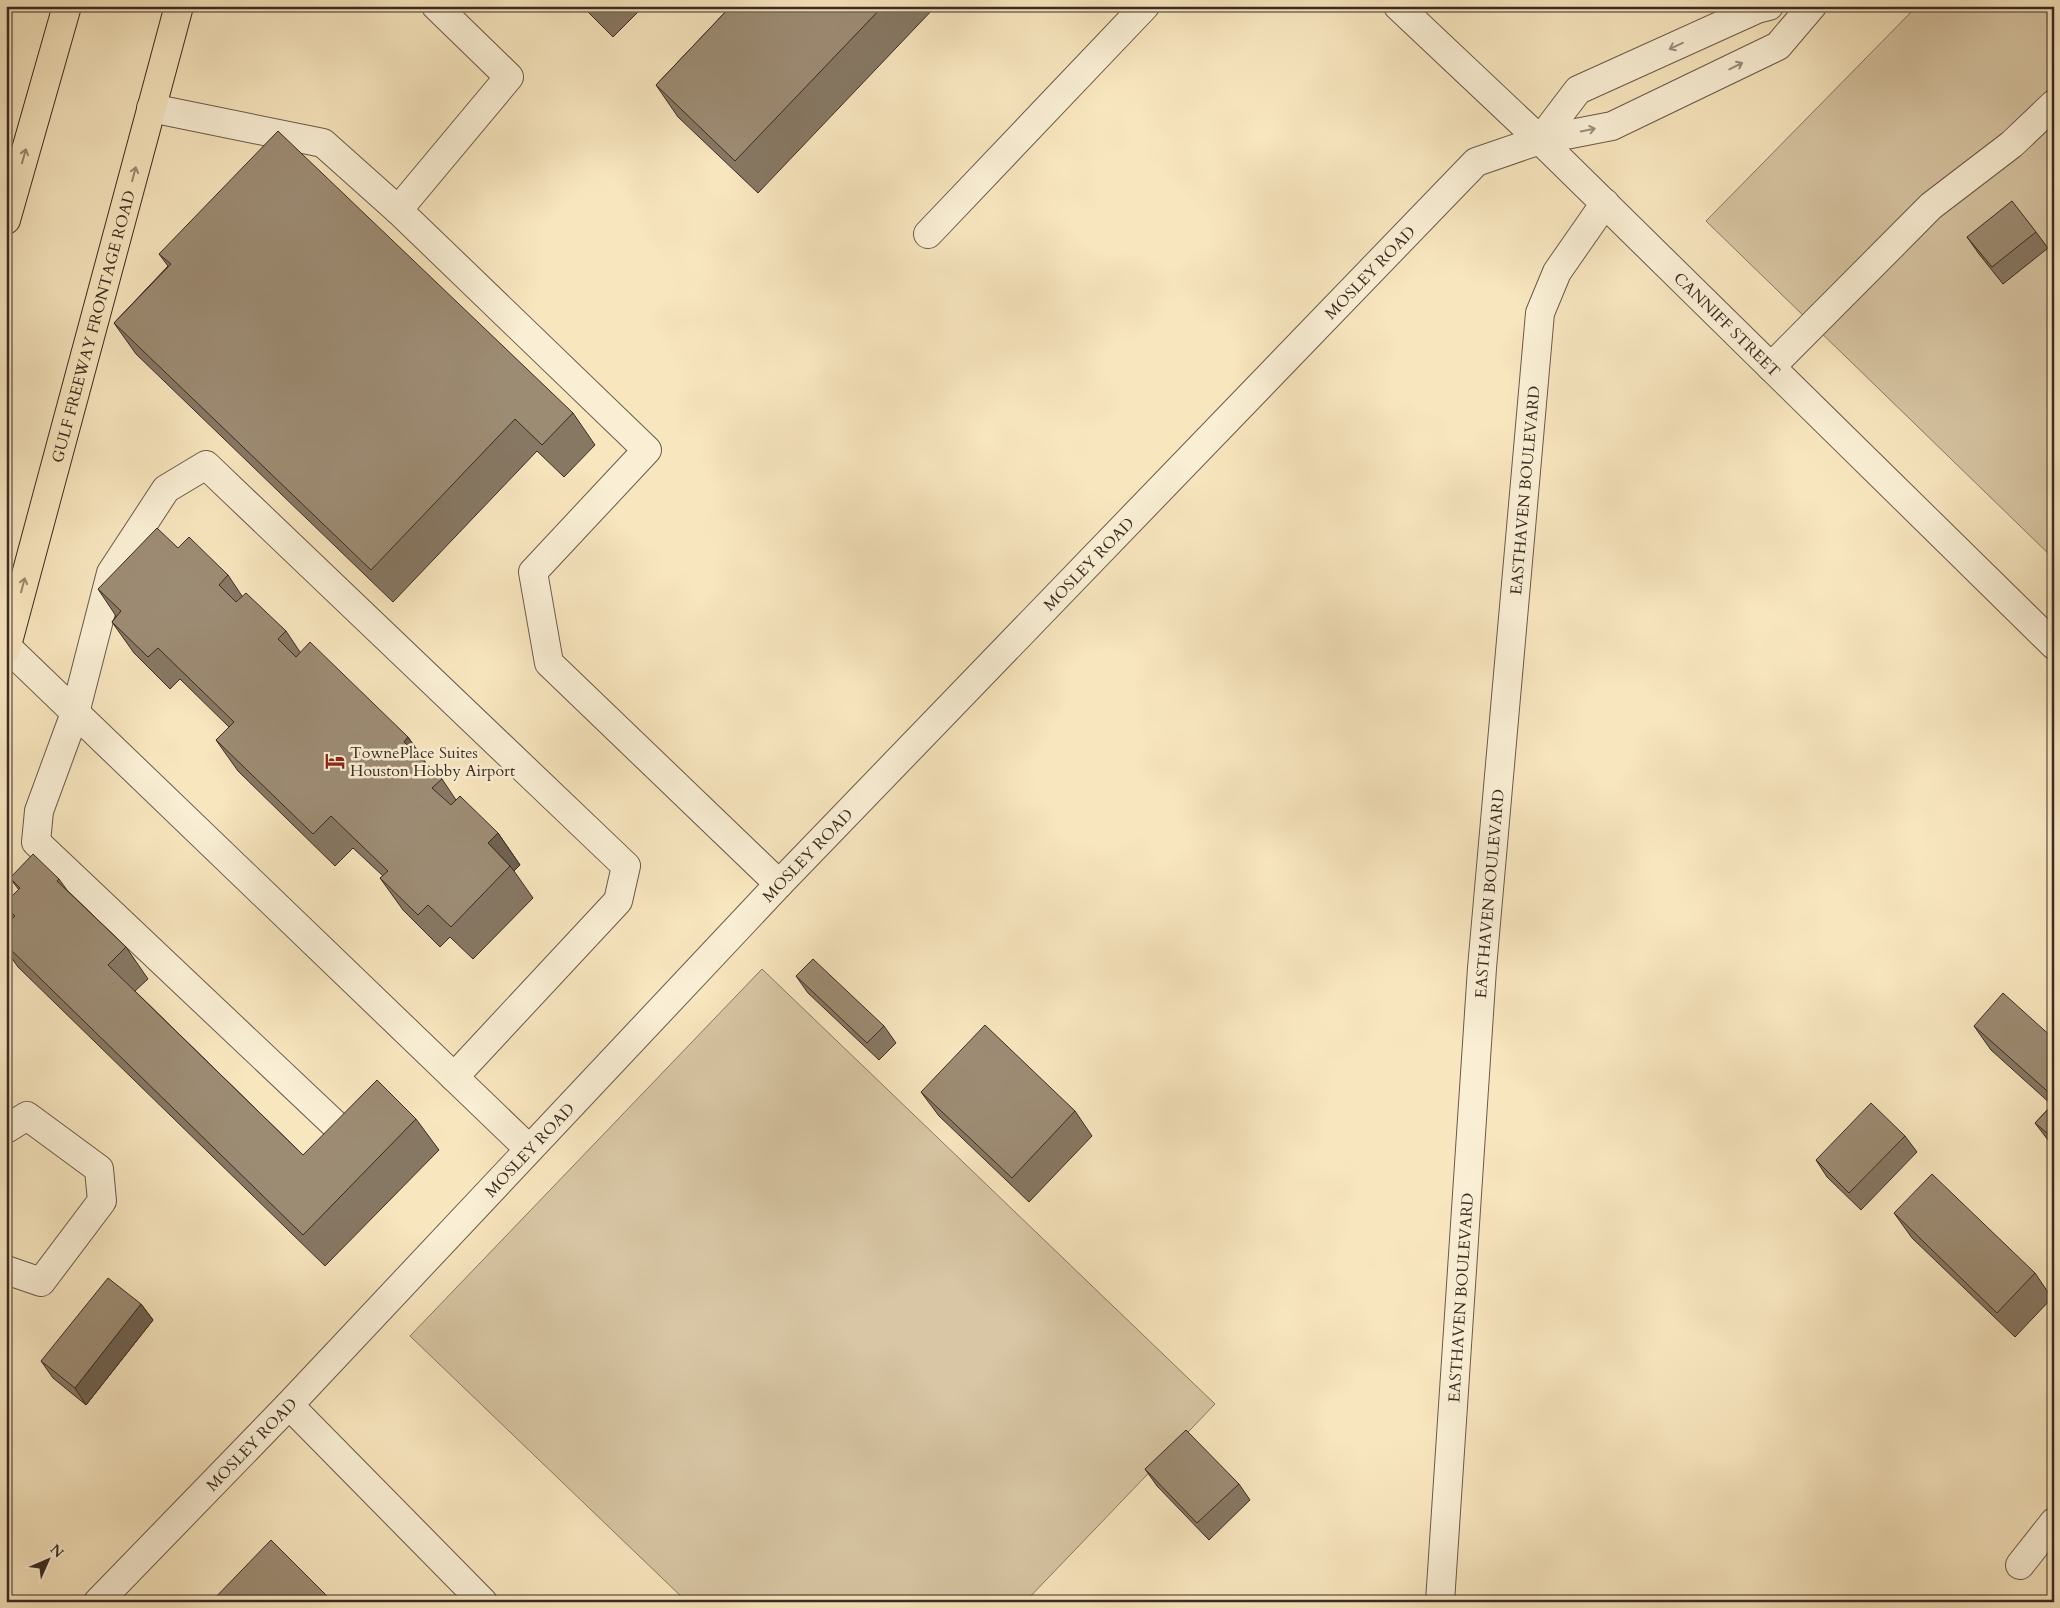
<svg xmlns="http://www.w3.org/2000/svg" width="2060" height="1608" font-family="Cardo,serif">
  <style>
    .green { fill: #d8c6a4; stroke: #897863 }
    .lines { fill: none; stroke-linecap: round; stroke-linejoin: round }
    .minor-casing { stroke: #6a5a49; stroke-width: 30 }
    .major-casing { stroke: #3a2b22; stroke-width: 30 }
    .highway-casing { stroke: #3a2b22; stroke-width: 30 }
    .minor { stroke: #faefd5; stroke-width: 28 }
    .major { stroke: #f8e6bf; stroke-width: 28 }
    .highway { stroke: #f8e6bf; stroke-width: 28 }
    .wall { fill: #877864; stroke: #3a2b22 }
    .shaded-wall { fill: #6e6251; stroke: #3a2b22 }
    .building { fill: #9d8c74; stroke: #3a2b22 }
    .oneway { stroke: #9a8d7c }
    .oneway2 { stroke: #998870 }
    .labels { text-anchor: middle; stroke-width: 5; stroke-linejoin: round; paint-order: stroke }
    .street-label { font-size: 16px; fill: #3a2b22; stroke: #faefd5 }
    .poi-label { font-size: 16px; fill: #3a2b22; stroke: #faefd5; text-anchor: start }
  </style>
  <rect width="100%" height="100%" fill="#f8e6bf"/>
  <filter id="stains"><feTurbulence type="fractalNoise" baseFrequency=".004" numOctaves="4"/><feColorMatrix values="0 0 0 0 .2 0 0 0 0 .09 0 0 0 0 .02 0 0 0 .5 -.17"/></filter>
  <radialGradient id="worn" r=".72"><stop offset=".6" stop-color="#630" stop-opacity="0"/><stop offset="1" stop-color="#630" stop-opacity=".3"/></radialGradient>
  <path class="green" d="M 1917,6 L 2054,6 L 2054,559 L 1706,221 Z
    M 762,969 L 1215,1404 L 1025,1602 L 687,1602 L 410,1336 Z"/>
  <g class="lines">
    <defs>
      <g id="minor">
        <path id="s1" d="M 1398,6 L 1540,140 L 2054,645"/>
        <path d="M 151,108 L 323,143 L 398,210 L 509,77 L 436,6"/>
        <path d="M 1540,140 L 1578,90 L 1757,9 L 1769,6"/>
        <path d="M 398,210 L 647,450 L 533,572 L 549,663 L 779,884"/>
        <path d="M 928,234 L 1145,6"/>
        <path d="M 1771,367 L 1931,206 L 2012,144 L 2054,104"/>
        <path d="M 7,647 L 529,1149"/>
        <path d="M 6,1129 L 27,1116 L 99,1169 L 102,1201 L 41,1282 L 6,1270"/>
        <path d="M 347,1136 L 36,842 L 39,811 L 75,713 L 111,573 L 166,489 L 206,465 L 626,866 L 618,901 L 454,1077"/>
        <path d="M 289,1405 L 483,1602"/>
        <path d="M 2020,1565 L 2054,1522"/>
        <path id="s2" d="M 98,1602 L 289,1405 L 779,884 L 1476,162 L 1540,140 L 1612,126 L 1778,46 L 1812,6"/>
        <path id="s3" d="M 1440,1602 L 1482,968 L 1540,313 L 1557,272 L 1605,203"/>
      </g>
      <g id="major">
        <path id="s4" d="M 6,649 L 179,6"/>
      </g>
      <path id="highway" d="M 6,220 L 67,6"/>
    </defs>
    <use href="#minor" class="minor-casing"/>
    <use href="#major" class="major-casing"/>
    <use href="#highway" class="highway-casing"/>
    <use href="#minor" class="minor"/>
    <use href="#major" class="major"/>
    <use href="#highway" class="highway"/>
  </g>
  <path class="wall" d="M 582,6 L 644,6 L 613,37 Z
    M 731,6 L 936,6 L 758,193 L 678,117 L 656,85 Z
    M 2036,232 L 2048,248 L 2003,284 L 1979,254 L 1967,237 Z
    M 159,254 L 573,413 L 595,445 L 564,477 L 537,451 L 393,602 L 136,354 L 114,323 L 168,266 Z
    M 228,575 L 242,596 L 286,631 L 300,652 L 408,737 L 428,766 L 442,779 L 456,800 L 498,833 L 520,865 L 514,871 L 533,898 L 473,959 L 450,937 L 440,947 L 403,910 L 380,878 L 383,876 L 353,848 L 335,866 L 238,771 L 216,740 L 229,727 L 180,679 L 170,689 L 134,653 L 112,622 L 116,616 L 98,589 Z
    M 10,878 L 59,879 L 67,890 L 126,947 L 148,979 L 135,991 L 303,1155 L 416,1119 L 439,1150 L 325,1266 L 18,967 L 6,950 L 6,925 L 13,918 L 6,908 L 6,902 L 19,890 Z
    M 796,976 L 884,1026 L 896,1043 L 879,1060 L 808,993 Z
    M 1974,1026 L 2054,1039 L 2054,1148 L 2035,1123 L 2052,1105 L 1991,1050 Z
    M 921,1092 L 1075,1111 L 1092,1136 L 1029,1202 L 939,1116 Z
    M 1905,1136 L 1917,1152 L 1861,1210 L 1827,1177 L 1816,1160 Z
    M 1894,1213 L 2035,1273 L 2052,1298 L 2015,1337 L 1912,1238 Z
    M 141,1304 L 153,1320 L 86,1405 L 53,1378 L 41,1361 Z
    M 1145,1469 L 1239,1484 L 1250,1500 L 1209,1540 L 1157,1486 Z"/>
  <path class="shaded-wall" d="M 408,737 L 430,769 L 404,742 Z
    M 498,833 L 520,865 L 514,871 L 510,866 L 488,843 Z
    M 141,1304 L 153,1320 L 86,1405 L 75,1388 Z"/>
  <path class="building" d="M 731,6 L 883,6 L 735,161 L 656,85 Z
    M 278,131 L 573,413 L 542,445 L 515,419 L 371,570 L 114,323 L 171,264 L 159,254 Z
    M 2012,201 L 2036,232 L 1992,267 L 1967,237 Z
    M 157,528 L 178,548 L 189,537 L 228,575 L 219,585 L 236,602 L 246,593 L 286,631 L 278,639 L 296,657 L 310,642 L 408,737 L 404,742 L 442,779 L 432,788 L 451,805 L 460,796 L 498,833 L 488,843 L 510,866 L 451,927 L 428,905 L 418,915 L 380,878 L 388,871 L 331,816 L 313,834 L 216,740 L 234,722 L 158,648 L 148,657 L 112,622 L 121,611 L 98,589 Z
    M 33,854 L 59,879 L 57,881 L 126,947 L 108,965 L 303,1155 L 377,1080 L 416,1119 L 303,1235 L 6,945 L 6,925 L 15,916 L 6,907 L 6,902 L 20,888 L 10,878 Z
    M 813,959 L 884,1026 L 867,1043 L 796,976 Z
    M 2003,993 L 2054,1039 L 2054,1097 L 1974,1026 Z
    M 985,1025 L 1075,1111 L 1012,1178 L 921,1092 Z
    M 1871,1103 L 1905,1136 L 1849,1193 L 1816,1160 Z
    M 2054,1103 L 2054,1139 L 2035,1123 Z
    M 1932,1174 L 2035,1273 L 1997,1313 L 1894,1213 Z
    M 108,1278 L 141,1304 L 75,1388 L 41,1361 Z
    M 1186,1430 L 1239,1484 L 1197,1523 L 1145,1469 Z
    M 271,1540 L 333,1602 L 211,1602 Z"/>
  <defs><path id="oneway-shaft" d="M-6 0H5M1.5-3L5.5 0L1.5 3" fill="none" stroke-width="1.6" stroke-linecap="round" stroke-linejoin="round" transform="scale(1.25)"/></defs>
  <g class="oneway">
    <use href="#oneway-shaft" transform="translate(1676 46) rotate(155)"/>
    <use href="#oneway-shaft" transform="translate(1736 66) rotate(-26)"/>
    <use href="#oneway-shaft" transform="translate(1588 130) rotate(-11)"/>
  </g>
  <g class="oneway2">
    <use href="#oneway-shaft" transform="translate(24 156) rotate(-74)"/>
    <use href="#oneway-shaft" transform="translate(134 174) rotate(-75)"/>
    <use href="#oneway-shaft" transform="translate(23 585) rotate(-75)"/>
  </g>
  <defs>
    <symbol id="hotel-bare" viewBox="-9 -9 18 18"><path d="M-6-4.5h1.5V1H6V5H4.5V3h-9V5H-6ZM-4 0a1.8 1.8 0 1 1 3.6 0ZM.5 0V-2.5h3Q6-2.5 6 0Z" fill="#8f2418" stroke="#faefd5" stroke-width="2.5" paint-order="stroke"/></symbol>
  </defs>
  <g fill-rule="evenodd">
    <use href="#hotel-bare" x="321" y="747" width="28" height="28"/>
  </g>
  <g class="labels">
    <g class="street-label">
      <text dy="6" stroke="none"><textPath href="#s2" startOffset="1840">MOSLEY ROAD</textPath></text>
      <text dy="6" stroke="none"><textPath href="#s1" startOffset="458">CANNIFF STREET</textPath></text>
      <text dy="6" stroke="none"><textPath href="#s4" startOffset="334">GULF FREEWAY FRONTAGE ROAD</textPath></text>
      <text dy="6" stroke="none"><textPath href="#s3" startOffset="1115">EASTHAVEN BOULEVARD</textPath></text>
      <text dy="6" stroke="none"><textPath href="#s2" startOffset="1435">MOSLEY ROAD</textPath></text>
      <text dy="6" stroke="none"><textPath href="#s2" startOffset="1030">MOSLEY ROAD</textPath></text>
      <text dy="6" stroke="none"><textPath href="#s3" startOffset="710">EASTHAVEN BOULEVARD</textPath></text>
      <text dy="6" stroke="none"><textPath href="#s2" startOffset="625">MOSLEY ROAD</textPath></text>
      <text dy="6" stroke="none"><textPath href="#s3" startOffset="305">EASTHAVEN BOULEVARD</textPath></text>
      <text dy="6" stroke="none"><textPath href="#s2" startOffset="220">MOSLEY ROAD</textPath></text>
    </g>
    <g class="poi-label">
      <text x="350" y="758">TownePlace Suites<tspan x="350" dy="18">Houston Hobby Airport</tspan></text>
    </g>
  </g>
  <rect width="2060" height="1608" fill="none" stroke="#f8e6bf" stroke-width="25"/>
  <rect x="8" y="8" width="2045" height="1593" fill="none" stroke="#3a2b22" stroke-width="2.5"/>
  <rect x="12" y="12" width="2035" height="1583" fill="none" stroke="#3a2b22"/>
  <g transform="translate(48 1560) rotate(45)" stroke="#faefd5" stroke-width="4" paint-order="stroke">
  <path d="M0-4L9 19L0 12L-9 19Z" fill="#3a2b22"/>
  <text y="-8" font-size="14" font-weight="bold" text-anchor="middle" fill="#3a2b22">N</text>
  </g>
  <rect width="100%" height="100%" filter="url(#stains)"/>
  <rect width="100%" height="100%" fill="url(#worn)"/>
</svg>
